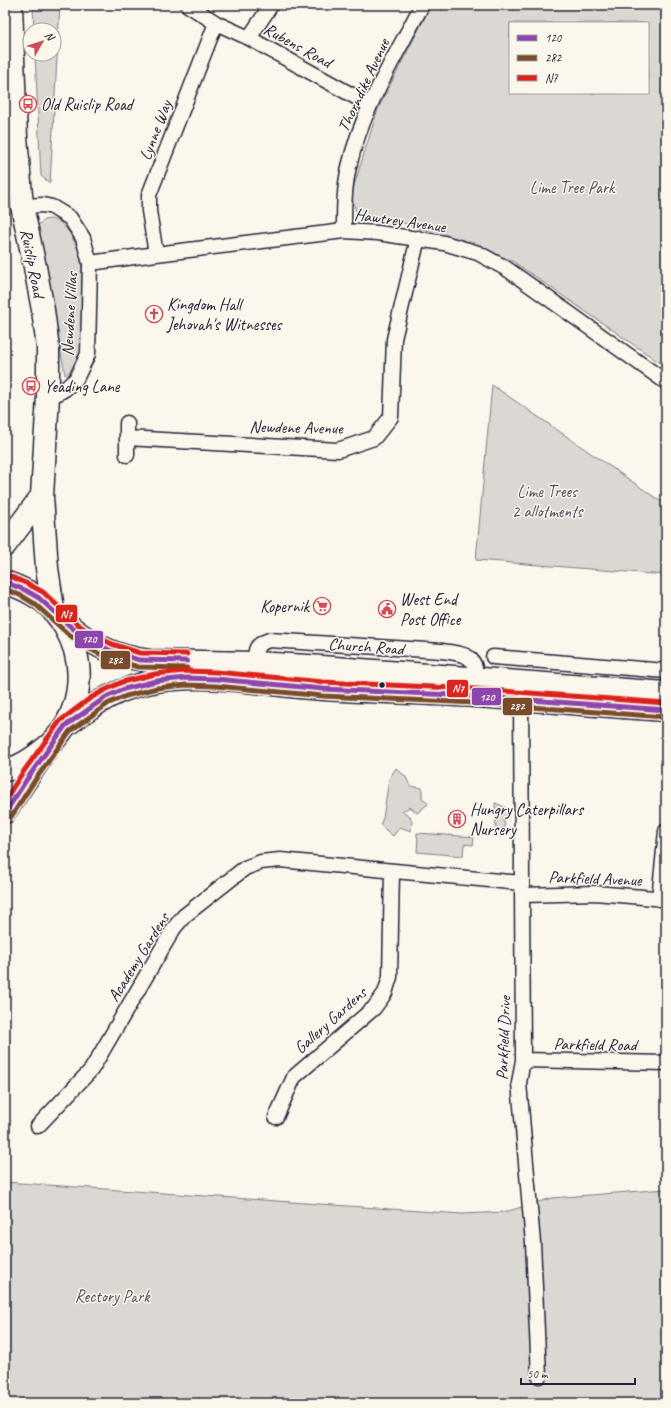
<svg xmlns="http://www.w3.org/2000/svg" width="671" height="1408" font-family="Caveat,sans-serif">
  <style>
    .green { fill: #dbd8d3; stroke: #7e7d87; fill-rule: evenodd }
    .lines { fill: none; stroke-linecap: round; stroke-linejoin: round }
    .street-casing { stroke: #22223b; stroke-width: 17 }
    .secondary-casing { stroke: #22223b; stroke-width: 23 }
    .primary-casing { stroke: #22223b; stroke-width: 25 }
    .highway-casing { stroke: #22223b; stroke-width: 25 }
    .street { stroke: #fbf7ec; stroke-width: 14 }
    .secondary { stroke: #fbf7ec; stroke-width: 20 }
    .primary { stroke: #fbf7ec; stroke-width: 22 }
    .highway { stroke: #fbf7ec; stroke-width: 22 }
    .bus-1-casing { stroke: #fbf7ec; stroke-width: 8 }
    .bus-2-casing { stroke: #fbf7ec; stroke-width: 8 }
    .bus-3-casing { stroke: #fbf7ec; stroke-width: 8 }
    .bus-1 { stroke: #8e44ad; stroke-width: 5 }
    .bus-2 { stroke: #7a4b2a; stroke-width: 5 }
    .bus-3 { stroke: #dc241f; stroke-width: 5 }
    .bus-dot { fill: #22223b; stroke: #fbf7ec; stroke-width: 1.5 }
    .labels { text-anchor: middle; stroke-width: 3; stroke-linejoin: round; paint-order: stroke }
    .street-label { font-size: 17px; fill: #22223b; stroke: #fbf7ec }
    .poi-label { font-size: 17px; fill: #22223b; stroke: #fbf7ec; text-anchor: start }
    .park-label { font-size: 17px; fill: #505061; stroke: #fbf7ec }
    .line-badge { stroke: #fbf7ec; stroke-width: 1.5 }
    .badge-label { font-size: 11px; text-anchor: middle; font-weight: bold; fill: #fff }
  </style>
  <rect width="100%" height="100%" fill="#fbf7ec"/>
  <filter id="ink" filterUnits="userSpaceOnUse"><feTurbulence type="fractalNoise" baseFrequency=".025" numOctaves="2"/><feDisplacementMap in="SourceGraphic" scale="8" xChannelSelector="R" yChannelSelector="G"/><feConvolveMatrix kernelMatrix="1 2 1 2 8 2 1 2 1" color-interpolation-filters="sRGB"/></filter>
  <g filter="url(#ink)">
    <path class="green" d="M 33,5 L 60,5 L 50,183 L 41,176 L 35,54 L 54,54 L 54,30 L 34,30 Z
      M 431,5 L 666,5 L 666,367 L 511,260 L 452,238 L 403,223 L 369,221 L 356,211 L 351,195 L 378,109 ZM 510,23 L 648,23 L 648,93 L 510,93 Z
      M 50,219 L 59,221 L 70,233 L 80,253 L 82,271 L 82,355 L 74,368 L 65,375 L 38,225 L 44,220 Z
      M 492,385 L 666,505 L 666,575 L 476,560 Z
      M 396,768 L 406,777 L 410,786 L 422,788 L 422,798 L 425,800 L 428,804 L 417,813 L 410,807 L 402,811 L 410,816 L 412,822 L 411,831 L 400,827 L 393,836 L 380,825 L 383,818 L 389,779 Z
      M 495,803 L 505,807 L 509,815 L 503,821 L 505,824 L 503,831 L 496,829 Z
      M 417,833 L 474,837 L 473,845 L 464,844 L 463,856 L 417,852 L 418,837 L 417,837 Z
      M 5,1182 L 462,1214 L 505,1212 L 552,1198 L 666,1189 L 666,1403 L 5,1403 Z"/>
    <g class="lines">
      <defs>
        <path id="street" d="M 188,5 L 216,23 L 249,38 L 370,105
          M 249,38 L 271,5
          M 22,206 L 43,205 L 52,207 L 70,218 L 83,238 L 90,263 L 88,354 L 76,379 L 65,389 L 58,393 L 48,396
          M 344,231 C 344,209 344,188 349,167 C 362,109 395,57 422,5
          M 156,254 L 149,211 L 149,195 L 216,23
          M 90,263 L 156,254 L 344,231 L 378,233 L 444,243 L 478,253 L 507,269 L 666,382
          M 127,438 L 338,450 L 374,438 L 391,417 L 394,339 L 418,238
          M 127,455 L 127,423
          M 493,657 L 666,671
          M 255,663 C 255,649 255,645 269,640 L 442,651 C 463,654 477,654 476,679
          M 521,700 L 523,1060 L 519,1083 L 533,1243 L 539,1376
          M 523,895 L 595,893 L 666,899
          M 659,899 L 666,831
          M 523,1060 L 666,1063
          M 276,1117 L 294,1077 L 374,1008 L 385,993 L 390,977 L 392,871
          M 38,1126 L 91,1070 L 100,1055 L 174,928 L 184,916 L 245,868 L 261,862 L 280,860 L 521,883"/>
        <path id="secondary" d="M 5,813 L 48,749"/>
        <path id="primary" d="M 11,5 L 16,137 L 22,206 L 35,267 L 43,310 L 48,348 L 48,396 L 42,496 L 47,568 L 53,609
          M 5,545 L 42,496"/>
        <path id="highway" d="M 5,582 C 19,587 31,592 43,601 C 52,608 59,617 65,627 C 89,668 81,721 43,750 C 32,759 19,768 5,770
          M 59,617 C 88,643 111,656 150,661 L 255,663 L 308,666 L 666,693
          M 65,726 C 95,703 119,687 158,681 C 213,672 269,686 324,689 C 374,692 425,693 475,696 C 539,700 602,706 666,710"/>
      </defs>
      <use href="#street" class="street-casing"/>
      <use href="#secondary" class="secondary-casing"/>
      <use href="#primary" class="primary-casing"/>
      <use href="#highway" class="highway-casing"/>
      <use href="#street" class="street"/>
      <use href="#secondary" class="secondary"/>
      <use href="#primary" class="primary"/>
      <use href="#highway" class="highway"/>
      <defs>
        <path id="bus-1" d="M 5,582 L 25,590 L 39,598 L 72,628 L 90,640 L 109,650 L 139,660 L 187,661
          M 5,813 L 27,779 L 65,726 L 106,697 L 124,689 L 156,681 L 186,678 L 216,679 L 323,689 L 475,696 L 666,710"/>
        <path id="bus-2" d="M 5,589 L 22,596 L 35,604 L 68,634 L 86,647 L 106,657 L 138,667 L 187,668
          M 11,817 L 33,783 L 70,731 L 109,703 L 126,696 L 157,688 L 186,685 L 216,686 L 323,696 L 475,703 L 665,717"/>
        <path id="bus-3" d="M 7,575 L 28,584 L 43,592 L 76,623 L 93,635 L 112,644 L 140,653 L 187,654
          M 5,800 L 21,775 L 60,721 L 89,699 L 103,691 L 122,682 L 155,674 L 185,671 L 216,672 L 323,682 L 476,689 L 666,703"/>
      </defs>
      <use href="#bus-1" class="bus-1-casing"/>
      <use href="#bus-2" class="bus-2-casing"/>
      <use href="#bus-3" class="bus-3-casing"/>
      <use href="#bus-1" class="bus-1"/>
      <use href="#bus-2" class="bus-2"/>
      <use href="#bus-3" class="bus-3"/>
    </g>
  </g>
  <defs>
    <symbol id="bus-ring" viewBox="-11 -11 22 22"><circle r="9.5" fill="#fbf7ec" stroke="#d1495b" stroke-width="1.5"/><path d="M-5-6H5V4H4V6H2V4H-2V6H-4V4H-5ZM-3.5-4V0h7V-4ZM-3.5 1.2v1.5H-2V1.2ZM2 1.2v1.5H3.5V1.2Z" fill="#d1495b"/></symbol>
    <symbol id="church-ring" viewBox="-11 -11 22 22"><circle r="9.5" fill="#fbf7ec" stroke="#d1495b" stroke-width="1.5"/><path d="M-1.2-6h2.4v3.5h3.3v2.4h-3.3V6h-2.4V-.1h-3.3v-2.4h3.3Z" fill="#d1495b"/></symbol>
    <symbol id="supermarket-ring" viewBox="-11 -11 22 22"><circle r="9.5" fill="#fbf7ec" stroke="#d1495b" stroke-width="1.5"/><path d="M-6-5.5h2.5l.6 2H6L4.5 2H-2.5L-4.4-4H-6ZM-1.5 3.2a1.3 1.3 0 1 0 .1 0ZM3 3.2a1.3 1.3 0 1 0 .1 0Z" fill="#d1495b"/></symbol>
    <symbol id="civic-ring" viewBox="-11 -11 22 22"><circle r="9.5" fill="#fbf7ec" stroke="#d1495b" stroke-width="1.5"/><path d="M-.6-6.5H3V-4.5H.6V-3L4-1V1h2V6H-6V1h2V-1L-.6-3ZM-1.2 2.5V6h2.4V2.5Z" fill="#d1495b"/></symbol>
    <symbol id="building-ring" viewBox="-11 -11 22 22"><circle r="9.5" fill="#fbf7ec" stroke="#d1495b" stroke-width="1.5"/><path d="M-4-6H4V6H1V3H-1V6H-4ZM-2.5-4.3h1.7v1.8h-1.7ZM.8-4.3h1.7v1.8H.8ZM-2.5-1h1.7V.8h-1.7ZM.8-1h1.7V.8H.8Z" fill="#d1495b"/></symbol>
  </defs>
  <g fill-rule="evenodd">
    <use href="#bus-ring" x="18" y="94" width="20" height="20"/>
    <use href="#church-ring" x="144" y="304" width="20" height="20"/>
    <use href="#bus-ring" x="21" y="376" width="20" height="20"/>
    <use href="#supermarket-ring" x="312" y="596" width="20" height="20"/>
    <use href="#civic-ring" x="377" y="599" width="20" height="20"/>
    <use href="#building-ring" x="447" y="809" width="20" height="20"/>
  </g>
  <circle class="bus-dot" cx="382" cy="685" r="3.5"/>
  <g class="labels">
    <g class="street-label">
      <text transform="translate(298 45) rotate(29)" y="6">Rubens Road</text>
      <text transform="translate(363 85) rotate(-65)" y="6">Thorndike Avenue</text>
      <text transform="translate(155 130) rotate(-69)" y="6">Lynne Way</text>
      <text transform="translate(400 220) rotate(8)" y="6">Hawtrey Avenue</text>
      <text transform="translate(33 263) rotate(79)" y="6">Ruislip Road</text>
      <text transform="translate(69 314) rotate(-87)" y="6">Newdene Villas</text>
      <text transform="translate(296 427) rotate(1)" y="6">Newdene Avenue</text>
      <text transform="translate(366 646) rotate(4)" y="6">Church Road</text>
      <text transform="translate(595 878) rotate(2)" y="6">Parkfield Avenue</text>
      <text transform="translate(138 957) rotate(-58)" y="6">Academy Gardens</text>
      <text transform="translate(330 1020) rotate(-42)" y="6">Gallery Gardens</text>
      <text transform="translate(503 1038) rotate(-88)" y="6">Parkfield Drive</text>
      <text transform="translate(595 1044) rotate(1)" y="6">Parkfield Road</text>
    </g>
    <g class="poi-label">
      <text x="41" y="110">Old Ruislip Road</text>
      <text x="167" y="310">Kingdom Hall<tspan x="167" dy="20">Jehovah's Witnesses</tspan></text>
      <text x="44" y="392">Yeading Lane</text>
      <text x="400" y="605">West End<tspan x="400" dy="20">Post Office</tspan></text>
      <text x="309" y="612" text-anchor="end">Kopernik</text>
      <text x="470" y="815">Hungry Caterpillars<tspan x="470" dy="20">Nursery</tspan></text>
    </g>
    <g class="park-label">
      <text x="572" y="193">Lime Tree Park</text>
      <text x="547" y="497">Lime Trees<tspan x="547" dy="20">2 allotments</tspan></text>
      <text x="112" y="1302">Rectory Park</text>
    </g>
  </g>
  <g class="line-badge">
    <rect x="55" y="604" width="23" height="19" rx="4" fill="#dc241f"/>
    <rect x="74" y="630" width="30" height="19" rx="4" fill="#8e44ad"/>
    <rect x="100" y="650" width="31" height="20" rx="4" fill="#7a4b2a"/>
    <rect x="446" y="679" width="23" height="19" rx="4" fill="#dc241f"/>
    <rect x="471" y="687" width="31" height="19" rx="4" fill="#8e44ad"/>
    <rect x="502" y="697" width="31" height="19" rx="4" fill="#7a4b2a"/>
  </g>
  <g class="badge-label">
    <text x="66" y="618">N7</text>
    <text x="89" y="643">120</text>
    <text x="115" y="664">282</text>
    <text x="458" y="692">N7</text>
    <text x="487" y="701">120</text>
    <text x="517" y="710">282</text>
  </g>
  <rect width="671" height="1408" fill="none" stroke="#fbf7ec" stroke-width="20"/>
  <rect x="10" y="10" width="651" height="1388" fill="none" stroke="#22223b" stroke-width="1.5" filter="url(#ink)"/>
  <rect x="509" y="22" width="140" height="72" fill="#fbf7ec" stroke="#a4a2a5"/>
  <rect x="517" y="35" width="20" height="6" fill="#8e44ad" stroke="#a4a2a5"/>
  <text x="545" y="42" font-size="12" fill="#22223b">120</text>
  <rect x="517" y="55" width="20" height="6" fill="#7a4b2a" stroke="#a4a2a5"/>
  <text x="545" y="62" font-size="12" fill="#22223b">282</text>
  <rect x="517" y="75" width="20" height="6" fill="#dc241f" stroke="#a4a2a5"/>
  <text x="545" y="82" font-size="12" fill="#22223b">N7</text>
  <g transform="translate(42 42) rotate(51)"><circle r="19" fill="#fbf7ec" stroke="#a4a2a5"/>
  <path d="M0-3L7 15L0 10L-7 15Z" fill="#d1495b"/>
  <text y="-6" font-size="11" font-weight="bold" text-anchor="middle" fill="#22223b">N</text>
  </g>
  <path d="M521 1378v6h114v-6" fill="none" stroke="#22223b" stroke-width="2"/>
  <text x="527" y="1378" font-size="12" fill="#22223b" stroke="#fbf7ec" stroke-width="3" paint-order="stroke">50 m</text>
</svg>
